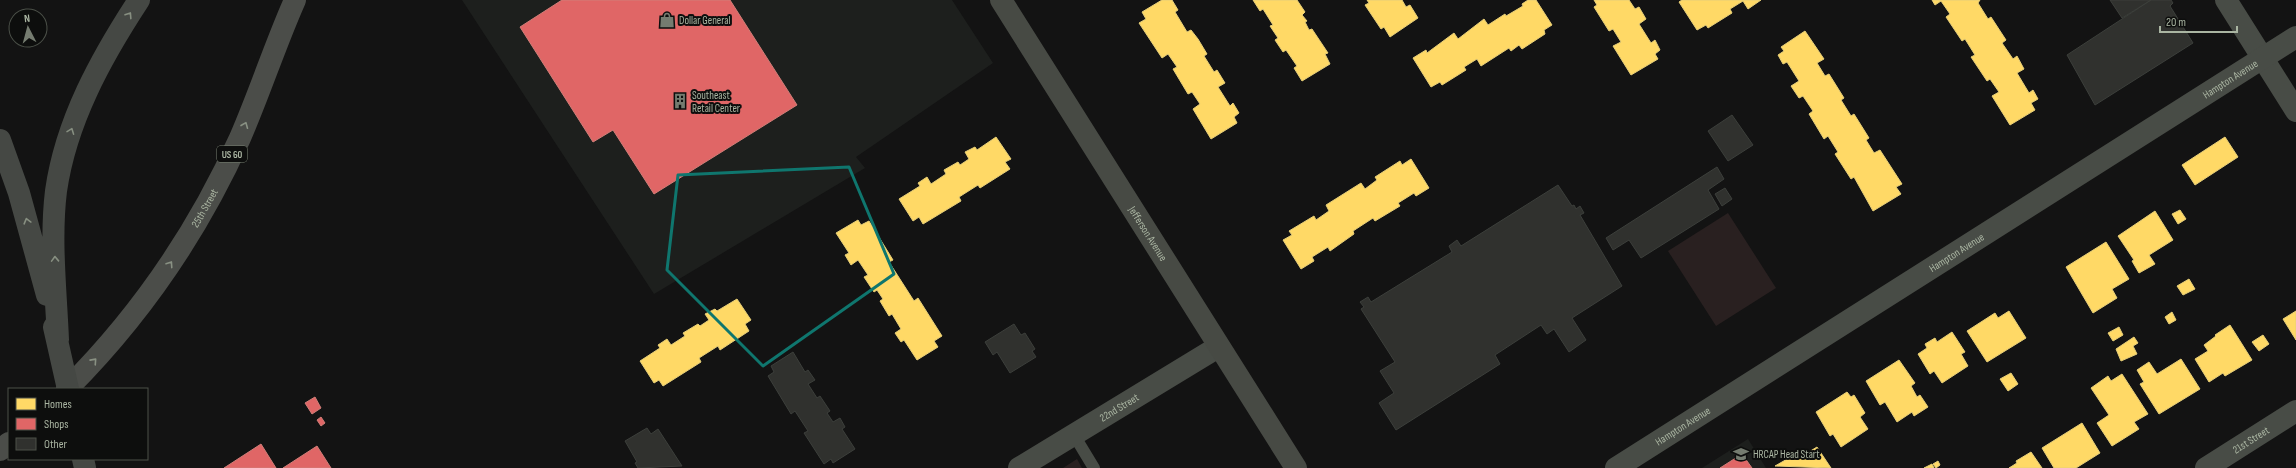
<svg xmlns="http://www.w3.org/2000/svg" width="2296" height="468" font-family="'Sofia Sans Condensed',sans-serif">
  <style>
    .built { fill: #1d1f1d }
    .green { fill: #292020 }
    .homes { fill: #ffd966; stroke: #e6ce78 }
    .shops { fill: #e06666; stroke: #d07e78 }
    .building { fill: #30312e; stroke: #3c3f3b }
    .lines { fill: none; stroke-linecap: round; stroke-linejoin: round }
    .service { stroke: #484c46; stroke-width: 12 }
    .minor { stroke: #484c46; stroke-width: 22 }
    .tertiary { stroke: #484c46; stroke-width: 22 }
    .secondary { stroke: #474a44; stroke-width: 22 }
    .primary { stroke: #4b4d49; stroke-width: 22 }
    .motorway { stroke: #454844; stroke-width: 22 }
    .oneway { stroke: #878f81 }
    .oneway2 { stroke: #899183 }
    .marked { fill: none; stroke: #0f766e; stroke-width: 3; stroke-linejoin: round }
    .labels { text-anchor: middle; stroke-width: 4; stroke-linejoin: round; paint-order: stroke }
    .shield { fill: #0d0e0d; stroke: #7b8375; stroke-width: 1 }
    .shield-label { font-size: 10px; font-weight: bold; fill: #aab5a2 }
    .poi-label { font-size: 11px; fill: #aab5a2; stroke: #0d0e0d; text-anchor: start }
    .street-label { font-size: 11px; fill: #aab5a2; stroke: #0d0e0d }
  </style>
  <rect width="100%" height="100%" fill="#131313"/>
  <path class="built" d="M 462,0 L 952,0 L 993,63 L 856,157 L 865,168 L 654,294 Z
    M 1748,439 L 1766,468 L 1702,468 Z"/>
  <path class="green" d="M 1728,213 L 1776,288 L 1716,326 L 1668,251 Z
    M 1077,459 L 1082,468 L 1063,468 Z"/>
  <path class="homes" d="M 1162,0 L 1172,0 L 1178,10 L 1175,12 L 1187,32 L 1191,30 L 1198,39 L 1207,54 L 1204,56 L 1214,72 L 1217,70 L 1225,83 L 1218,87 L 1230,106 L 1233,103 L 1239,113 L 1234,117 L 1237,123 L 1211,139 L 1193,109 L 1200,104 L 1192,92 L 1188,94 L 1173,69 L 1177,67 L 1168,54 L 1162,58 L 1139,23 L 1146,19 L 1142,12 Z
    M 1253,0 L 1297,0 L 1305,12 L 1302,15 L 1307,21 L 1305,22 L 1309,30 L 1312,29 L 1328,53 L 1325,54 L 1330,64 L 1302,81 L 1294,68 L 1297,66 L 1286,50 L 1283,52 L 1275,40 L 1278,38 L 1270,26 L 1273,25 L 1263,9 L 1260,11 Z
    M 1367,0 L 1402,0 L 1406,7 L 1410,5 L 1418,18 L 1390,37 L 1384,27 L 1381,29 L 1365,5 L 1369,3 Z
    M 1528,0 L 1536,0 L 1552,25 L 1544,30 L 1545,34 L 1522,49 L 1519,45 L 1511,51 L 1509,48 L 1481,66 L 1477,59 L 1464,67 L 1466,70 L 1442,85 L 1440,82 L 1431,87 L 1413,58 L 1426,50 L 1427,53 L 1454,33 L 1458,39 L 1484,19 L 1488,25 L 1505,14 L 1506,16 L 1523,6 L 1522,4 Z
    M 1594,0 L 1629,0 L 1635,9 L 1639,7 L 1646,19 L 1639,24 L 1651,43 L 1655,40 L 1660,50 L 1655,54 L 1658,59 L 1631,75 L 1613,46 L 1621,42 L 1613,29 L 1609,31 L 1594,7 L 1597,5 Z
    M 1682,0 L 1761,0 L 1748,9 L 1743,1 L 1730,9 L 1732,13 L 1708,28 L 1706,25 L 1697,30 L 1679,2 Z
    M 1932,0 L 1980,0 L 1978,3 L 1988,19 L 1991,17 L 2006,40 L 2002,43 L 2013,59 L 2017,56 L 2024,69 L 2017,73 L 2029,93 L 2033,90 L 2038,99 L 2031,103 L 2035,110 L 2010,125 L 1992,96 L 1999,92 L 1990,79 L 1987,81 L 1971,57 L 1975,55 L 1965,39 L 1962,41 L 1946,17 L 1950,14 L 1941,1 L 1935,5 Z
    M 1805,31 L 1824,59 L 1817,63 L 1825,76 L 1829,74 L 1844,98 L 1841,100 L 1851,116 L 1854,114 L 1869,138 L 1866,140 L 1874,153 L 1880,150 L 1902,184 L 1896,187 L 1901,194 L 1873,211 L 1854,177 L 1851,179 L 1835,154 L 1838,152 L 1828,136 L 1824,139 L 1809,114 L 1813,111 L 1803,96 L 1799,98 L 1791,86 L 1799,81 L 1787,62 L 1783,64 L 1778,55 L 1784,51 L 1781,47 Z
    M 996,137 L 1011,159 L 1005,162 L 1010,169 L 980,188 L 978,185 L 959,197 L 961,201 L 923,224 L 919,217 L 913,221 L 899,199 L 920,186 L 918,183 L 927,177 L 931,184 L 946,174 L 944,170 L 958,162 L 960,165 L 969,159 L 965,152 L 975,147 L 977,150 Z
    M 2225,137 L 2238,157 L 2195,185 L 2182,165 Z
    M 1411,159 L 1429,188 L 1416,196 L 1414,193 L 1398,203 L 1400,206 L 1375,221 L 1373,218 L 1353,231 L 1354,234 L 1330,251 L 1328,247 L 1312,257 L 1314,261 L 1301,269 L 1283,240 L 1292,235 L 1289,231 L 1314,216 L 1316,220 L 1329,211 L 1326,205 L 1361,183 L 1365,189 L 1377,180 L 1375,177 L 1400,161 L 1402,165 Z
    M 2180,210 L 2186,219 L 2178,224 L 2172,214 Z
    M 2155,211 L 2173,240 L 2149,255 L 2155,264 L 2139,273 L 2132,261 L 2134,260 L 2118,236 Z
    M 858,220 L 861,225 L 869,221 L 893,260 L 889,262 L 914,301 L 918,298 L 942,336 L 934,341 L 938,347 L 917,360 L 904,340 L 901,342 L 895,333 L 901,329 L 892,314 L 889,316 L 880,301 L 883,299 L 877,290 L 874,292 L 864,277 L 868,275 L 858,260 L 851,265 L 845,255 L 849,253 L 836,233 Z
    M 2106,242 L 2129,279 L 2112,289 L 2117,298 L 2093,313 L 2066,267 Z
    M 2189,279 L 2195,289 L 2183,295 L 2177,286 Z
    M 737,299 L 751,320 L 745,324 L 749,331 L 720,350 L 718,346 L 699,358 L 701,362 L 663,386 L 659,380 L 654,383 L 640,361 L 660,348 L 658,345 L 667,339 L 671,345 L 685,336 L 683,333 L 698,324 L 700,326 L 709,320 L 705,314 L 715,309 L 717,311 Z
    M 2009,311 L 2026,338 L 1987,362 L 1967,331 L 1995,313 L 1998,318 Z
    M 2296,311 L 2296,340 L 2283,319 Z
    M 2172,312 L 2176,320 L 2169,324 L 2165,317 Z
    M 2230,325 L 2252,360 L 2225,376 L 2223,373 L 2209,382 L 2195,359 L 2208,351 L 2204,345 L 2216,336 L 2215,335 Z
    M 2119,327 L 2123,335 L 2113,341 L 2108,333 Z
    M 1952,332 L 1965,352 L 1961,354 L 1968,366 L 1942,383 L 1934,371 L 1930,374 L 1918,354 L 1927,348 L 1925,344 L 1935,338 L 1937,342 Z
    M 2263,335 L 2269,344 L 2259,351 L 2252,342 Z
    M 2134,337 L 2138,343 L 2133,346 L 2137,354 L 2121,361 L 2116,349 Z
    M 2181,359 L 2200,389 L 2159,414 L 2140,384 L 2144,382 L 2137,370 L 2149,362 L 2157,374 Z
    M 1899,360 L 1915,383 L 1911,386 L 1917,397 L 1920,395 L 1928,407 L 1914,416 L 1912,412 L 1897,422 L 1885,402 L 1880,405 L 1866,381 Z
    M 2011,373 L 2018,384 L 2008,391 L 2000,379 Z
    M 2122,374 L 2148,414 L 2134,422 L 2139,429 L 2112,446 L 2097,423 L 2109,415 L 2091,388 L 2108,376 L 2111,381 Z
    M 1847,392 L 1851,397 L 1854,395 L 1865,413 L 1860,417 L 1868,429 L 1841,447 L 1833,434 L 1830,436 L 1816,412 Z
    M 2082,423 L 2100,453 L 2076,468 L 2054,468 L 2042,448 Z
    M 1817,447 L 1831,468 L 1775,466 L 1796,454 L 1799,458 Z
    M 2031,452 L 2042,468 L 2009,468 L 2017,463 L 2016,461 Z
    M 1938,461 L 1940,465 L 1936,468 L 1933,464 Z
    M 1932,464 L 1934,468 L 1924,468 Z"/>
  <path class="shops" d="M 562,0 L 730,0 L 797,105 L 654,194 L 613,130 L 593,142 L 520,27 Z
    M 315,397 L 321,408 L 312,414 L 305,403 Z
    M 321,417 L 325,423 L 321,426 L 317,420 Z
    M 261,444 L 276,468 L 224,468 Z
    M 317,446 L 331,468 L 283,468 Z
    M 1742,454 L 1752,468 L 1720,468 Z"/>
  <path class="building" d="M 2110,0 L 2151,0 L 2122,18 Z
    M 2151,0 L 2171,0 L 2173,3 L 2170,6 L 2193,43 L 2095,105 L 2067,55 Z
    M 1732,115 L 1753,145 L 1728,161 L 1708,131 Z
    M 1717,167 L 1724,179 L 1708,190 L 1719,209 L 1641,258 L 1629,240 L 1613,250 L 1606,238 Z
    M 1558,185 L 1572,206 L 1574,205 L 1576,209 L 1580,206 L 1584,213 L 1580,215 L 1622,286 L 1572,318 L 1586,340 L 1569,352 L 1554,329 L 1547,334 L 1541,325 L 1495,355 L 1500,364 L 1396,430 L 1379,403 L 1394,393 L 1380,371 L 1395,362 L 1361,309 L 1364,307 L 1360,302 L 1368,297 L 1371,302 L 1452,252 L 1449,246 L 1457,240 L 1461,246 Z
    M 1725,188 L 1732,199 L 1722,206 L 1715,194 Z
    M 1014,324 L 1021,335 L 1025,333 L 1035,349 L 1032,351 L 1036,357 L 1010,373 L 997,352 L 993,355 L 985,342 Z
    M 793,352 L 805,372 L 808,370 L 815,380 L 808,384 L 817,398 L 820,396 L 830,411 L 827,413 L 833,422 L 840,418 L 845,427 L 842,429 L 855,449 L 833,463 L 831,459 L 824,464 L 804,433 L 808,431 L 795,411 L 791,414 L 768,376 L 774,372 L 771,366 Z
    M 647,428 L 651,434 L 658,429 L 682,466 L 638,468 L 635,463 L 637,462 L 625,441 Z"/>
  <g class="lines">
    <path class="service" d="M 1074,435 L 1094,468"/>
    <g class="minor">
      <path id="s1" d="M 1019,468 L 1218,347"/>
      <path id="s2" d="M 2206,468 L 2296,411"/>
    </g>
    <g class="tertiary">
      <path d="M 2226,0 L 2296,111"/>
      <path id="s3" d="M 1616,468 L 2296,37"/>
    </g>
    <path class="secondary" id="s4" d="M 1001,0 L 1296,468"/>
    <g class="primary">
      <path id="s5" d="M 67,389 C 139,317 198,231 240,138 C 260,92 275,45 295,0"/>
      <path d="M 0,450 L 9,443"/>
    </g>
    <path class="motorway" d="M 0,140 L 19,193 L 47,295
      M 54,327 L 68,389
      M 58,340 C 56,291 50,240 56,191 C 66,121 101,58 139,0
      M 83,459 L 85,468"/>
  </g>
  <defs><path id="oneway-chevron" d="M-2-3.5L2.5 0L-2 3.5" fill="none" stroke-width="1.6" stroke-linecap="round" stroke-linejoin="round"/></defs>
  <g class="oneway">
    <use href="#oneway-chevron" transform="translate(129 15) rotate(-57)"/>
    <use href="#oneway-chevron" transform="translate(71 131) rotate(-69)"/>
    <use href="#oneway-chevron" transform="translate(27 221) rotate(-105)"/>
    <use href="#oneway-chevron" transform="translate(55 259) rotate(-92)"/>
  </g>
  <g class="oneway2">
    <use href="#oneway-chevron" transform="translate(245 125) rotate(-68)"/>
    <use href="#oneway-chevron" transform="translate(170 264) rotate(-56)"/>
    <use href="#oneway-chevron" transform="translate(94 361) rotate(-48)"/>
  </g>
  <path class="marked" d="M 849,167 L 894,274 L 763,366 L 667,270 L 678,175 Z"/>
  <defs>
    <symbol id="shop-bare" viewBox="-9 -9 18 18"><path d="M-5-2.5h2.3a2.7 3.5 0 0 1 5.4 0H5L5.5 6h-11ZM-1.5-2.5h3a1.5 2.3 0 0 0-3 0Z" fill="#757c70" stroke="#0d0e0d" stroke-width="2.5" paint-order="stroke"/></symbol>
    <symbol id="building-bare" viewBox="-9 -9 18 18"><path d="M-4-6H4V6H1V3H-1V6H-4ZM-2.5-4.3h1.7v1.8h-1.7ZM.8-4.3h1.7v1.8H.8ZM-2.5-1h1.7V.8h-1.7ZM.8-1h1.7V.8H.8Z" fill="#757c70" stroke="#0d0e0d" stroke-width="2.5" paint-order="stroke"/></symbol>
    <symbol id="school-bare" viewBox="-9 -9 18 18"><path d="M0-5L7-2L0 1L-7-2ZM-4 1L0 2.5L4 1V4Q0 6-4 4Z" fill="#757c70" stroke="#0d0e0d" stroke-width="2.5" paint-order="stroke"/></symbol>
  </defs>
  <g fill-rule="evenodd">
    <use href="#shop-bare" x="656" y="9" width="22" height="22"/>
    <use href="#building-bare" x="669" y="90" width="22" height="22"/>
    <use href="#school-bare" x="1730" y="443" width="22" height="22"/>
  </g>
  <g class="labels">
    <rect class="shield" x="217" y="146" width="30" height="16" rx="3"/>
    <g class="shield-label">
      <text x="232" y="158">US 60</text>
    </g>
    <g class="poi-label">
      <text x="679" y="24">Dollar General</text>
      <text x="692" y="99">Southeast<tspan x="692" dy="13">Retail Center</tspan></text>
      <text x="1753" y="458">HRCAP Head Start</text>
    </g>
    <g class="street-label">
      <text dy="4" stroke="none"><textPath href="#s3" startOffset="727">Hampton Avenue</textPath></text>
      <text dy="4" stroke="none"><textPath href="#s5" startOffset="228">25th Street</textPath></text>
      <text dy="4" stroke="none"><textPath href="#s4" startOffset="276">Jefferson Avenue</textPath></text>
      <text dy="4" stroke="none"><textPath href="#s3" startOffset="403">Hampton Avenue</textPath></text>
      <text dy="4" stroke="none"><textPath href="#s1" startOffset="117">22nd Street</textPath></text>
      <text dy="4" stroke="none"><textPath href="#s3" startOffset="79">Hampton Avenue</textPath></text>
      <text dy="4" stroke="none"><textPath href="#s2" startOffset="53">21st Street</textPath></text>
    </g>
  </g>
  <rect x="8" y="388" width="140" height="72" fill="#0d0e0d" stroke="#4c5149"/>
  <rect x="16" y="398" width="20" height="12" fill="#ffd966" stroke="#4c5149"/>
  <text x="44" y="408" font-size="12" fill="#aab5a2">Homes</text>
  <rect x="16" y="418" width="20" height="12" fill="#e06666" stroke="#4c5149"/>
  <text x="44" y="428" font-size="12" fill="#aab5a2">Shops</text>
  <rect x="16" y="438" width="20" height="12" fill="#30312e" stroke="#4c5149"/>
  <text x="44" y="448" font-size="12" fill="#aab5a2">Other</text>
  <g transform="translate(28 28) rotate(354)"><circle r="19" fill="#0d0e0d" stroke="#4c5149"/>
  <path d="M0-3L7 15L0 10L-7 15Z" fill="#757c70"/>
  <text y="-6" font-size="11" font-weight="bold" text-anchor="middle" fill="#aab5a2">N</text>
  </g>
  <path d="M2160 26v6h77v-6" fill="none" stroke="#aab5a2" stroke-width="2"/>
  <text x="2166" y="26" font-size="12" fill="#aab5a2" stroke="#0d0e0d" stroke-width="3" paint-order="stroke">20 m</text>
</svg>
